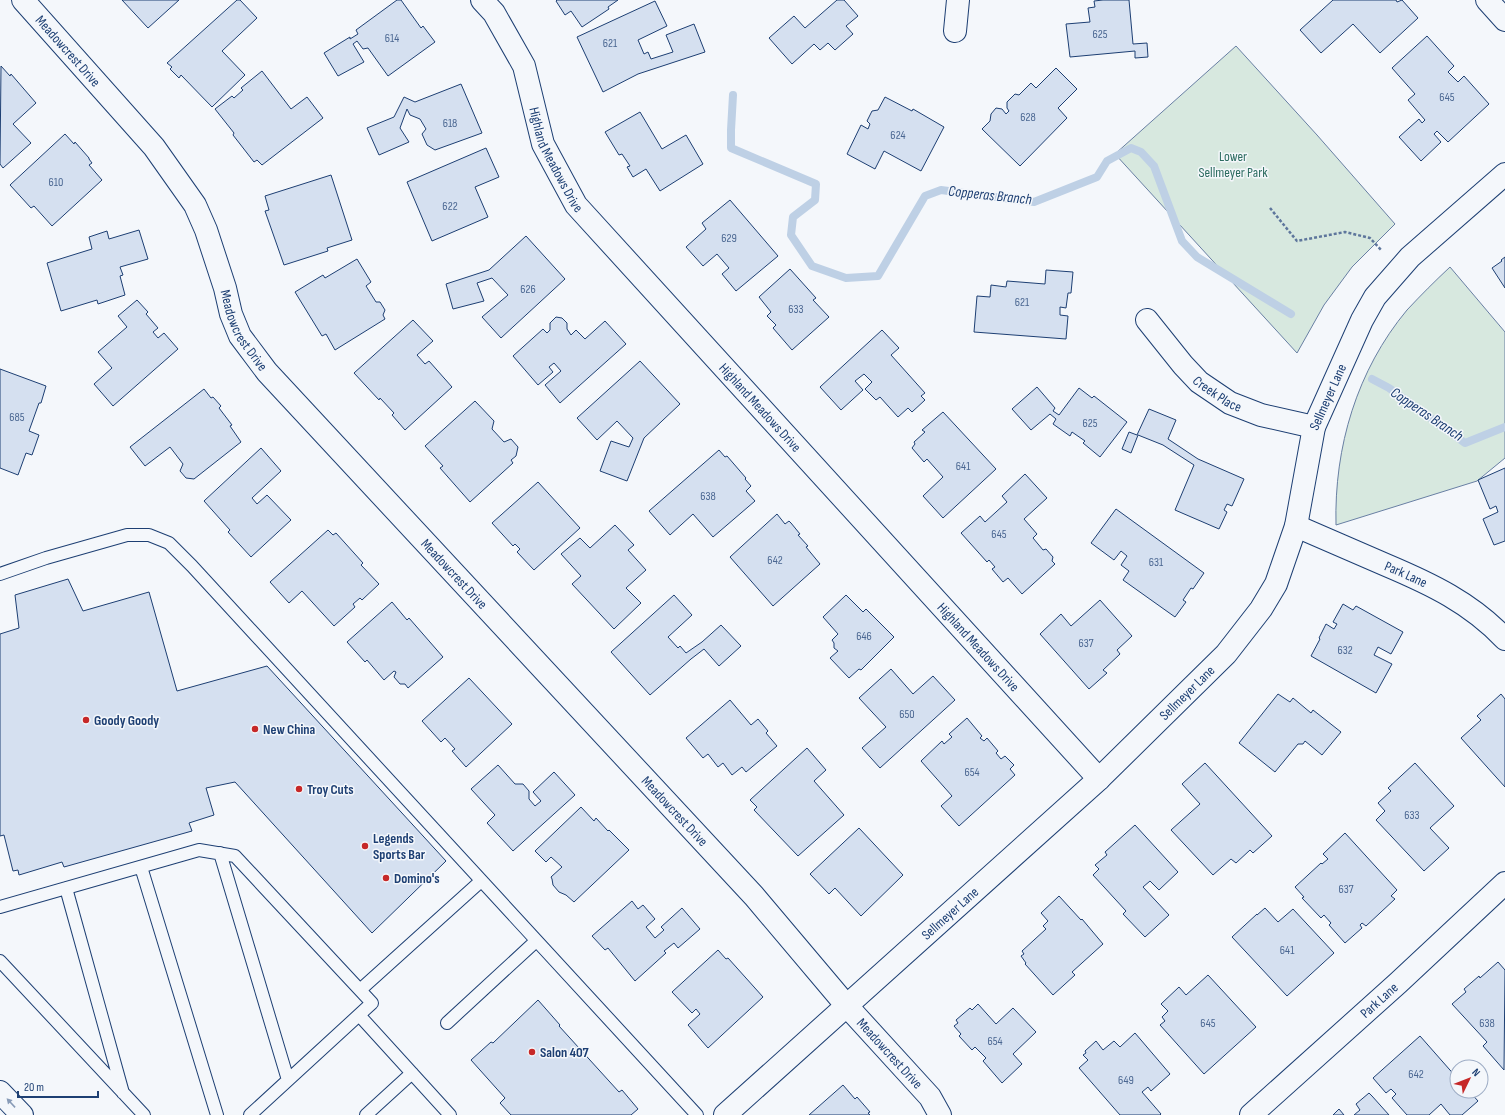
<svg xmlns="http://www.w3.org/2000/svg" width="1505" height="1115" font-family="'Sofia Sans Condensed',sans-serif">
  <style>
    .green { fill: #d7e8df; stroke: #687fa3 }
    .lines { fill: none; stroke-linecap: round; stroke-linejoin: round }
    .stream { stroke: #bed0e5; stroke-width: 8 }
    .building { fill: #d5e0f0; stroke: #1d3f73 }
    .service-casing { stroke: #1d3f73; stroke-width: 14 }
    .minor-casing { stroke: #1d3f73; stroke-width: 24 }
    .tertiary-casing { stroke: #1d3f73; stroke-width: 24 }
    .secondary-casing { stroke: #1d3f73; stroke-width: 24 }
    .path { stroke: #5e769c; stroke-width: 2.5; stroke-dasharray: 3 2; stroke-linecap: butt }
    .service { stroke: #f4f7fb; stroke-width: 12 }
    .minor { stroke: #f4f7fb; stroke-width: 22 }
    .tertiary { stroke: #f4f7fb; stroke-width: 22 }
    .secondary { stroke: #f4f7fb; stroke-width: 22 }
    .oneway { fill: #889bb7 }
    .poi-dot { fill: #c62828; stroke: #f4f7fb; stroke-width: 1.5 }
    .labels { text-anchor: middle; stroke-width: 3; stroke-linejoin: round; paint-order: stroke }
    .number-label { font-size: 12px; fill: #4b6792 }
    .street-label { font-size: 14px; fill: #1d3f73; stroke: #f4f7fb }
    .park-label { font-size: 14px; fill: #2c6c60; stroke: #f4f7fb }
    .poi-label { font-size: 14px; font-weight: bold; fill: #1d3f73; stroke: #f4f7fb; text-anchor: start }
    .water-label { font-size: 15px; font-style: italic; fill: #1d3f73; stroke: #f4f7fb }
  </style>
  <rect width="100%" height="100%" fill="#f4f7fb"/>
  <path class="green" d="M 1236,46 L 1317,135 L 1395,224 L 1352,267 L 1324,305 L 1297,353 L 1115,154 Z
    M 1450,267 L 1505,332 L 1505,458 L 1477,481 L 1336,525 C 1334,447 1357,370 1407,310 C 1421,295 1435,281 1450,267 Z"/>
  <g class="lines">
    <path class="stream" d="M 733,95 L 731,130 L 731,148 L 816,184 L 815,200 L 793,217 L 791,235 L 812,266 L 846,278 L 878,276 L 925,196 L 941,190 L 1034,202 L 1097,177 L 1107,161 L 1131,148 L 1141,152 L 1154,166 L 1182,241 L 1197,257 L 1291,314
      M 1372,379 L 1389,388 L 1465,443 L 1505,427"/>
  </g>
  <path class="building" d="M 122,0 L 179,0 L 148,28 Z
    M 237,0 L 240,0 L 257,18 L 222,51 L 245,75 L 212,107 L 181,75 L 179,78 L 170,69 L 172,67 L 167,63 Z
    M 397,0 L 401,0 L 421,28 L 423,26 L 435,42 L 388,76 L 368,48 L 363,49 L 357,41 L 353,44 L 364,62 L 338,76 L 324,53 L 350,37 L 350,39 L 358,34 L 356,30 Z
    M 557,0 L 618,0 L 608,7 L 609,9 L 582,27 L 571,11 L 565,15 L 556,1 Z
    M 837,0 L 844,0 L 858,16 L 846,26 L 853,34 L 835,50 L 828,43 L 820,50 L 814,44 L 792,64 L 769,38 L 794,16 L 805,28 Z
    M 1103,0 L 1129,0 L 1133,44 L 1147,43 L 1148,57 L 1135,58 L 1135,51 L 1070,57 L 1066,24 L 1090,22 L 1088,8 L 1095,7 L 1094,1 Z
    M 1333,0 L 1396,0 L 1397,2 L 1402,0 L 1418,18 L 1380,53 L 1353,24 L 1321,53 L 1300,30 Z
    M 655,1 L 667,26 L 638,40 L 644,54 L 648,52 L 651,59 L 673,52 L 666,35 L 694,24 L 705,52 L 638,74 L 603,92 L 577,37 Z
    M 1427,36 L 1454,66 L 1448,72 L 1458,82 L 1464,76 L 1489,104 L 1448,142 L 1437,131 L 1434,134 L 1441,142 L 1421,161 L 1399,137 L 1419,119 L 1422,123 L 1425,120 L 1408,100 L 1415,94 L 1392,68 Z
    M 1,66 L 10,76 L 11,74 L 36,103 L 13,124 L 31,143 L 3,168 L 0,164 Z
    M 1056,68 L 1077,89 L 1058,108 L 1067,118 L 1020,166 L 982,129 L 990,121 L 991,114 L 996,108 L 1002,109 L 1006,114 L 1009,111 L 1007,108 L 1007,102 L 1015,94 L 1019,95 L 1031,83 L 1036,88 Z
    M 262,71 L 291,109 L 307,97 L 323,118 L 262,165 L 257,160 L 254,162 L 233,135 L 234,133 L 215,109 L 232,96 L 234,98 L 243,90 L 241,88 Z
    M 461,84 L 482,133 L 435,150 L 427,145 L 422,134 L 426,129 L 420,119 L 410,115 L 407,109 L 400,128 L 409,142 L 379,155 L 367,128 L 394,117 L 404,97 L 415,102 Z
    M 885,97 L 912,111 L 913,109 L 944,127 L 921,171 L 884,151 L 875,169 L 847,154 L 861,125 L 868,129 L 870,124 L 867,121 L 872,111 L 878,110 Z
    M 640,112 L 662,149 L 686,135 L 703,164 L 660,191 L 646,169 L 633,177 L 627,167 L 630,166 L 622,154 L 619,155 L 605,132 Z
    M 65,134 L 74,144 L 75,142 L 89,158 L 89,159 L 92,163 L 89,165 L 102,180 L 52,226 L 34,206 L 31,208 L 10,185 Z
    M 486,148 L 499,177 L 475,187 L 488,217 L 432,241 L 407,182 Z
    M 331,175 L 352,240 L 327,248 L 328,251 L 284,265 L 265,211 L 269,210 L 265,196 Z
    M 730,200 L 778,256 L 736,291 L 722,274 L 729,268 L 717,254 L 703,266 L 686,247 L 706,229 L 702,223 Z
    M 139,230 L 148,259 L 120,267 L 123,275 L 120,276 L 125,295 L 98,304 L 97,300 L 61,311 L 47,263 L 92,249 L 89,237 L 107,231 L 109,239 Z
    M 526,236 L 565,279 L 501,338 L 482,317 L 508,295 L 492,278 L 477,283 L 484,301 L 453,309 L 446,284 L 489,270 Z
    M 1505,257 L 1505,288 L 1492,268 L 1502,261 L 1501,260 Z
    M 357,259 L 371,282 L 366,286 L 376,302 L 380,302 L 385,310 L 383,315 L 385,319 L 335,350 L 326,334 L 322,336 L 295,292 L 323,275 L 325,278 Z
    M 790,269 L 816,298 L 813,300 L 829,317 L 792,350 L 773,328 L 776,325 L 767,316 L 771,312 L 759,297 Z
    M 1046,270 L 1073,272 L 1071,293 L 1068,293 L 1066,308 L 1060,307 L 1060,315 L 1068,316 L 1066,339 L 974,332 L 977,296 L 990,297 L 991,285 L 1006,287 L 1007,281 L 1045,284 Z
    M 137,300 L 148,312 L 146,314 L 158,328 L 153,332 L 158,338 L 164,333 L 178,349 L 113,406 L 94,384 L 112,368 L 98,352 L 127,327 L 118,316 Z
    M 556,317 L 562,318 L 567,323 L 567,329 L 571,335 L 576,330 L 585,339 L 605,321 L 626,344 L 560,403 L 545,385 L 561,371 L 554,363 L 549,367 L 553,372 L 538,385 L 513,356 L 543,329 L 547,333 L 550,330 L 550,323 Z
    M 413,320 L 433,341 L 417,355 L 425,364 L 429,361 L 452,387 L 405,430 L 392,415 L 394,413 L 380,398 L 379,400 L 354,373 Z
    M 882,330 L 899,348 L 891,355 L 925,393 L 921,396 L 925,400 L 912,412 L 908,408 L 898,417 L 880,397 L 876,400 L 865,389 L 872,382 L 864,374 L 855,381 L 863,390 L 841,410 L 820,387 Z
    M 640,361 L 680,404 L 644,438 L 627,481 L 600,471 L 611,441 L 629,447 L 633,438 L 617,421 L 597,440 L 577,418 Z
    M 0,369 L 46,386 L 41,403 L 39,403 L 29,431 L 39,435 L 32,455 L 26,453 L 18,475 L 0,468 Z
    M 1037,387 L 1055,408 L 1053,411 L 1059,415 L 1079,388 L 1092,398 L 1094,396 L 1127,422 L 1100,457 L 1083,443 L 1085,441 L 1072,432 L 1070,436 L 1053,424 L 1056,419 L 1050,414 L 1031,430 L 1012,409 Z
    M 204,389 L 211,398 L 213,397 L 221,406 L 219,408 L 232,425 L 230,426 L 241,442 L 194,479 L 186,478 L 180,471 L 183,464 L 170,447 L 145,466 L 130,447 Z
    M 475,401 L 494,421 L 492,429 L 504,442 L 511,439 L 518,447 L 516,456 L 511,460 L 513,463 L 470,502 L 440,468 L 443,466 L 425,446 Z
    M 1149,409 L 1176,420 L 1168,439 L 1198,459 L 1244,479 L 1232,506 L 1227,504 L 1224,510 L 1227,512 L 1219,529 L 1175,510 L 1194,465 L 1163,445 L 1138,435 L 1131,453 L 1122,449 L 1129,432 L 1137,435 Z
    M 943,412 L 996,469 L 943,518 L 923,496 L 943,477 L 927,459 L 924,462 L 912,448 L 915,444 L 914,442 L 925,432 L 922,430 Z
    M 261,448 L 281,471 L 252,498 L 257,504 L 267,495 L 291,520 L 251,557 L 228,532 L 230,530 L 204,501 Z
    M 719,450 L 725,457 L 727,456 L 746,478 L 745,479 L 751,486 L 746,491 L 755,501 L 713,537 L 693,514 L 670,535 L 649,511 Z
    M 1505,468 L 1505,541 L 1494,545 L 1483,519 L 1498,512 L 1496,506 L 1490,509 L 1478,480 Z
    M 1025,474 L 1047,498 L 1024,519 L 1037,534 L 1033,538 L 1043,550 L 1046,549 L 1053,557 L 1052,561 L 1055,564 L 1022,594 L 1008,578 L 1003,582 L 992,569 L 995,567 L 989,560 L 987,562 L 961,533 L 980,516 L 985,522 L 1007,502 L 1002,496 Z
    M 538,482 L 580,528 L 534,570 L 517,552 L 520,549 L 515,544 L 513,546 L 492,523 Z
    M 1116,509 L 1204,573 L 1193,589 L 1191,588 L 1183,600 L 1186,602 L 1175,617 L 1123,580 L 1129,571 L 1121,565 L 1127,556 L 1121,551 L 1114,560 L 1091,543 Z
    M 777,514 L 785,524 L 789,521 L 791,523 L 800,534 L 798,535 L 808,546 L 806,547 L 820,564 L 773,606 L 730,557 Z
    M 615,525 L 634,545 L 628,550 L 646,570 L 626,588 L 641,603 L 614,629 L 572,584 L 581,576 L 561,554 L 580,538 L 590,548 Z
    M 328,530 L 333,535 L 336,533 L 363,563 L 361,565 L 379,584 L 362,600 L 360,598 L 353,604 L 355,607 L 334,626 L 302,591 L 289,603 L 270,582 Z
    M 68,579 L 83,611 L 149,592 L 177,691 L 267,666 L 446,861 L 372,933 L 235,782 L 206,788 L 214,815 L 189,823 L 192,831 L 64,867 L 62,862 L 19,875 L 18,870 L 13,871 L 4,835 L 0,836 L 0,634 L 19,628 L 15,595 Z
    M 674,595 L 692,615 L 668,637 L 678,648 L 680,646 L 686,653 L 702,642 L 721,625 L 741,646 L 719,666 L 704,649 L 691,659 L 650,695 L 611,652 Z
    M 846,595 L 863,612 L 866,609 L 894,637 L 861,670 L 859,669 L 849,678 L 830,658 L 838,651 L 834,648 L 834,643 L 832,640 L 838,634 L 823,617 Z
    M 1100,600 L 1132,636 L 1117,650 L 1120,654 L 1103,670 L 1107,673 L 1089,689 L 1040,634 L 1061,614 L 1071,626 Z
    M 392,602 L 407,620 L 409,618 L 443,657 L 408,688 L 405,684 L 400,684 L 394,677 L 396,672 L 394,671 L 384,680 L 367,660 L 365,662 L 347,642 Z
    M 1343,604 L 1353,610 L 1356,606 L 1403,632 L 1391,654 L 1378,647 L 1374,655 L 1392,664 L 1376,693 L 1311,656 L 1320,639 L 1319,638 L 1326,624 L 1334,629 L 1337,624 L 1333,622 Z
    M 891,669 L 913,694 L 933,676 L 955,700 L 880,768 L 862,748 L 886,727 L 859,698 Z
    M 469,678 L 512,724 L 466,767 L 452,751 L 455,749 L 445,738 L 441,742 L 422,721 Z
    M 1278,694 L 1290,702 L 1293,698 L 1311,713 L 1313,710 L 1341,732 L 1322,755 L 1305,741 L 1303,744 L 1298,744 L 1275,772 L 1239,743 Z
    M 1501,694 L 1505,699 L 1505,787 L 1461,738 L 1481,720 L 1477,716 Z
    M 730,700 L 751,725 L 758,719 L 768,731 L 766,733 L 777,746 L 746,772 L 742,767 L 732,775 L 723,763 L 718,767 L 708,754 L 703,758 L 686,738 Z
    M 967,718 L 982,736 L 980,738 L 984,741 L 987,738 L 998,751 L 996,753 L 1001,759 L 1005,756 L 1014,765 L 1010,769 L 1015,775 L 959,826 L 941,806 L 952,796 L 921,761 L 942,741 L 944,744 L 952,737 L 949,734 Z
    M 807,748 L 826,770 L 814,781 L 844,815 L 798,856 L 754,810 L 757,807 L 750,800 Z
    M 1205,763 L 1272,836 L 1253,853 L 1250,850 L 1236,863 L 1231,859 L 1213,875 L 1171,830 L 1200,804 L 1182,784 Z
    M 1415,763 L 1454,806 L 1430,828 L 1449,848 L 1424,871 L 1376,820 L 1385,811 L 1378,803 L 1391,791 L 1388,788 Z
    M 498,765 L 515,784 L 523,784 L 529,791 L 529,799 L 535,806 L 541,801 L 533,792 L 554,772 L 575,795 L 513,851 L 487,823 L 495,815 L 471,789 Z
    M 581,807 L 594,821 L 596,818 L 608,831 L 609,830 L 629,850 L 574,902 L 566,895 L 559,892 L 553,885 L 552,879 L 551,877 L 562,867 L 551,857 L 546,862 L 535,851 Z
    M 1135,825 L 1178,872 L 1159,890 L 1150,881 L 1143,887 L 1169,915 L 1145,937 L 1123,914 L 1126,911 L 1093,875 L 1099,869 L 1095,865 L 1107,855 L 1105,852 Z
    M 859,828 L 903,875 L 861,916 L 835,888 L 829,894 L 810,874 Z
    M 1345,833 L 1397,890 L 1391,896 L 1395,899 L 1366,926 L 1362,923 L 1360,925 L 1362,928 L 1345,943 L 1329,925 L 1331,923 L 1324,915 L 1321,918 L 1302,898 L 1304,897 L 1295,887 L 1321,863 L 1322,864 L 1328,859 L 1323,854 Z
    M 1059,896 L 1081,920 L 1082,919 L 1103,944 L 1072,972 L 1075,975 L 1053,995 L 1025,964 L 1026,963 L 1021,956 L 1024,954 L 1022,951 L 1046,929 L 1043,926 L 1048,921 L 1041,913 Z
    M 632,901 L 638,909 L 643,905 L 655,919 L 646,927 L 655,938 L 664,930 L 661,927 L 682,908 L 700,929 L 678,948 L 674,943 L 664,951 L 666,953 L 635,981 L 608,948 L 605,950 L 592,936 Z
    M 1265,908 L 1278,922 L 1293,909 L 1334,953 L 1287,996 L 1232,937 L 1257,914 L 1257,915 Z
    M 718,950 L 726,959 L 728,958 L 763,997 L 708,1048 L 688,1025 L 700,1014 L 696,1009 L 692,1013 L 672,992 Z
    M 1498,962 L 1505,970 L 1504,1070 L 1483,1046 L 1487,1042 L 1452,1004 L 1466,992 L 1464,989 L 1479,976 L 1480,978 Z
    M 1208,975 L 1256,1027 L 1204,1074 L 1160,1025 L 1165,1021 L 1162,1017 L 1168,1011 L 1161,1004 L 1179,987 L 1186,995 Z
    M 538,1000 L 560,1025 L 559,1026 L 619,1092 L 622,1090 L 638,1109 L 631,1115 L 511,1115 L 500,1103 L 505,1098 L 471,1060 L 491,1042 L 493,1043 Z
    M 978,1004 L 996,1024 L 1013,1008 L 1036,1032 L 1013,1054 L 1022,1064 L 1002,1083 L 983,1061 L 986,1058 L 975,1047 L 972,1050 L 959,1036 L 961,1034 L 954,1026 L 958,1023 L 956,1020 L 970,1008 L 972,1010 Z
    M 1135,1033 L 1170,1074 L 1151,1091 L 1148,1087 L 1142,1092 L 1161,1114 L 1160,1115 L 1120,1115 L 1079,1068 L 1088,1060 L 1083,1055 L 1086,1053 L 1085,1051 L 1096,1041 L 1103,1050 L 1114,1041 L 1120,1047 Z
    M 1420,1036 L 1457,1078 L 1457,1091 L 1469,1091 L 1478,1101 L 1462,1115 L 1450,1115 L 1441,1104 L 1429,1115 L 1407,1115 L 1392,1098 L 1396,1094 L 1391,1089 L 1386,1093 L 1373,1078 Z
    M 843,1085 L 855,1099 L 857,1097 L 870,1112 L 868,1113 L 870,1115 L 809,1115 Z
    M 1369,1093 L 1372,1096 L 1389,1115 L 1354,1115 L 1360,1110 L 1356,1104 Z
    M 1339,1109 L 1344,1115 L 1333,1115 Z"/>
  <g class="lines">
    <defs>
      <path id="service" d="M 0,574 L 46,558 L 127,535 L 149,535 L 169,543 L 192,566 L 697,1115
        M 220,853 L 288,1080
        M 141,867 L 217,1115
        M 66,888 L 123,1093
        M 0,907 L 199,850 L 235,856 L 372,1003 L 250,1115
        M 0,961 L 144,1115
        M 360,990 L 481,881
        M 359,1015 L 450,1115
        M 447,1023 L 536,941
        M 366,1115 L 412,1073"/>
      <g id="minor">
        <path id="s1" d="M 23,0 L 154,147 L 195,205 L 206,230 L 225,288 L 231,314 L 240,336 L 267,372 L 754,896 L 846,1005 L 930,1097 L 940,1115"/>
        <path id="s2" d="M 482,0 L 494,13 L 524,66 L 543,144 L 576,205 L 1099,779"/>
        <path d="M 1487,0 L 1505,20"/>
        <path d="M 955,31 L 958,0"/>
        <path id="s3" d="M 1147,320 L 1183,365 L 1199,382 L 1230,403 L 1261,415 L 1314,427"/>
        <path id="s4" d="M 1296,526 C 1326,539 1356,552 1386,565 C 1431,584 1471,603 1505,639"/>
        <path id="s5" d="M 1251,1115 L 1398,983 L 1505,883"/>
      </g>
      <g id="tertiary">
        <path id="s6" d="M 725,1115 L 1099,779 L 1226,654 L 1261,609 L 1276,584 L 1296,526 L 1314,427 L 1362,320 L 1375,297 L 1410,257 L 1505,174"/>
      </g>
      <path id="secondary" d="M 0,1092 L 22,1115"/>
    </defs>
    <use href="#service" class="service-casing"/>
    <use href="#minor" class="minor-casing"/>
    <use href="#tertiary" class="tertiary-casing"/>
    <use href="#secondary" class="secondary-casing"/>
    <path class="path" d="M 1270,208 L 1297,241 L 1345,232 L 1370,238 L 1382,251"/>
    <use href="#service" class="service"/>
    <use href="#minor" class="minor"/>
    <use href="#tertiary" class="tertiary"/>
    <use href="#secondary" class="secondary"/>
  </g>
  <defs><path id="oneway-solid" d="M-6-.8H1V-3.2L6.5 0L1 3.2V.8H-6Z"/></defs>
  <use class="oneway" href="#oneway-solid" transform="translate(11 1103) rotate(-133)"/>
  <g class="poi-dot">
    <circle cx="86" cy="720" r="4"/>
    <circle cx="255" cy="729" r="4"/>
    <circle cx="299" cy="789" r="4"/>
    <circle cx="365" cy="846" r="4"/>
    <circle cx="386" cy="878" r="4"/>
    <circle cx="532" cy="1052" r="4"/>
  </g>
  <g class="labels">
    <g class="number-label">
      <text x="1100" y="38">625</text>
      <text x="392" y="42">614</text>
      <text x="610" y="47">621</text>
      <text x="1447" y="101">645</text>
      <text x="1028" y="121">628</text>
      <text x="450" y="127">618</text>
      <text x="898" y="139">624</text>
      <text x="56" y="186">610</text>
      <text x="450" y="210">622</text>
      <text x="729" y="242">629</text>
      <text x="528" y="293">626</text>
      <text x="1022" y="306">621</text>
      <text x="796" y="313">633</text>
      <text x="17" y="421">685</text>
      <text x="1090" y="427">625</text>
      <text x="963" y="470">641</text>
      <text x="708" y="500">638</text>
      <text x="999" y="538">645</text>
      <text x="775" y="564">642</text>
      <text x="1156" y="566">631</text>
      <text x="864" y="640">646</text>
      <text x="1086" y="647">637</text>
      <text x="1345" y="654">632</text>
      <text x="907" y="718">650</text>
      <text x="972" y="776">654</text>
      <text x="1412" y="819">633</text>
      <text x="1346" y="893">637</text>
      <text x="1287" y="954">641</text>
      <text x="1208" y="1027">645</text>
      <text x="1487" y="1027">638</text>
      <text x="995" y="1045">654</text>
      <text x="1416" y="1078">642</text>
      <text x="1126" y="1084">649</text>
    </g>
    <g class="street-label">
      <text dy="5" stroke="none"><textPath href="#s1" startOffset="68">Meadowcrest Drive</textPath></text>
      <text dy="5" stroke="none"><textPath href="#s2" startOffset="178">Highland Meadows Drive</textPath></text>
      <text dy="5" stroke="none"><textPath href="#s1" startOffset="403">Meadowcrest Drive</textPath></text>
      <text dy="5" stroke="none"><textPath href="#s3" startOffset="103">Creek Place</textPath></text>
      <text dy="5" stroke="none"><textPath href="#s6" startOffset="962">Sellmeyer Lane</textPath></text>
      <text dy="5" stroke="none"><textPath href="#s2" startOffset="502">Highland Meadows Drive</textPath></text>
      <text dy="5" stroke="none"><textPath href="#s1" startOffset="727">Meadowcrest Drive</textPath></text>
      <text dy="5" stroke="none"><textPath href="#s4" startOffset="120">Park Lane</textPath></text>
      <text dy="5" stroke="none"><textPath href="#s2" startOffset="826">Highland Meadows Drive</textPath></text>
      <text dy="5" stroke="none"><textPath href="#s6" startOffset="626">Sellmeyer Lane</textPath></text>
      <text dy="5" stroke="none"><textPath href="#s1" startOffset="1051">Meadowcrest Drive</textPath></text>
      <text dy="5" stroke="none"><textPath href="#s6" startOffset="302">Sellmeyer Lane</textPath></text>
      <text dy="5" stroke="none"><textPath href="#s5" startOffset="172">Park Lane</textPath></text>
      <text dy="5" stroke="none"><textPath href="#s1" startOffset="1375">Meadowcrest Drive</textPath></text>
    </g>
    <g class="park-label">
      <text x="1233" y="161">Lower<tspan x="1233" dy="16">Sellmeyer Park</tspan></text>
    </g>
    <g class="poi-label">
      <text x="94" y="725">Goody Goody</text>
      <text x="263" y="734">New China</text>
      <text x="307" y="794">Troy Cuts</text>
      <text x="373" y="843">Legends<tspan x="373" dy="16">Sports Bar</tspan></text>
      <text x="394" y="883">Domino's</text>
      <text x="540" y="1057">Salon 407</text>
    </g>
    <g class="water-label">
      <text transform="translate(990 195) rotate(6)" y="5">Copperas Branch</text>
      <text transform="translate(1427 414) rotate(34)" y="5">Copperas Branch</text>
    </g>
  </g>
  <g transform="translate(1469 1079) rotate(47)"><circle r="19" fill="#f4f7fb" stroke="#9eadc5"/>
  <path d="M0-3L7 15L0 10L-7 15Z" fill="#c62828"/>
  <text y="-6" font-size="11" font-weight="bold" text-anchor="middle" fill="#1d3f73">N</text>
  </g>
  <path d="M18 1091v6h80v-6" fill="none" stroke="#1d3f73" stroke-width="2"/>
  <text x="24" y="1091" font-size="12" fill="#1d3f73" stroke="#f4f7fb" stroke-width="3" paint-order="stroke">20 m</text>
</svg>
